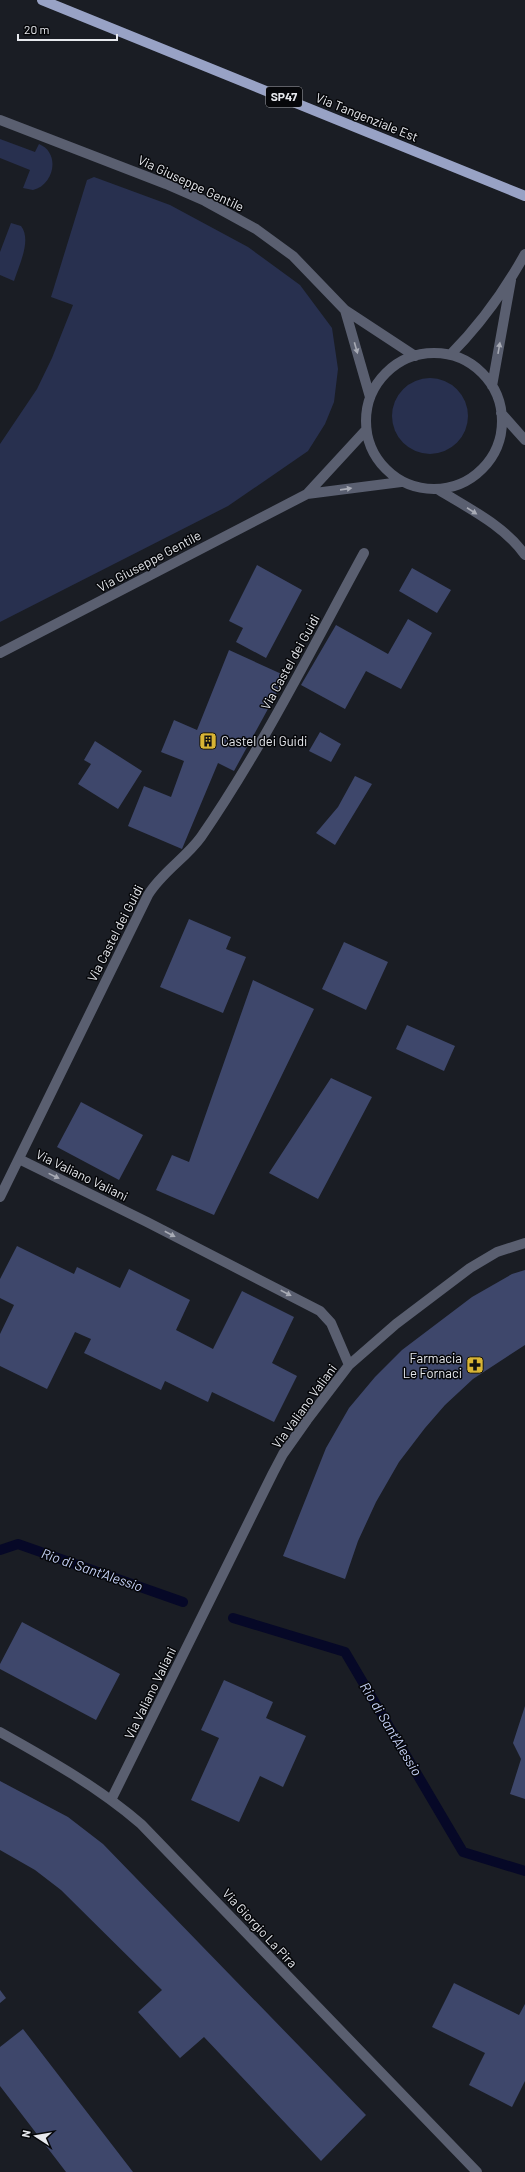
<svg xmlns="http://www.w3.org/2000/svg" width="525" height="2172" font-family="Barlow,sans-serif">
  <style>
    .green { fill: #28304f }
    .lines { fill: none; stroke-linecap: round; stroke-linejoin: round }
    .stream { stroke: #060827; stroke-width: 10 }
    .building { fill: #3e476b }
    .street { stroke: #5a5f70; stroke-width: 10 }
    .primary { stroke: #98a2c5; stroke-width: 10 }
    .oneway { fill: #a8abb5 }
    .labels { text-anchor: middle; stroke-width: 3; stroke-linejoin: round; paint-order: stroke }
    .shield { fill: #06070a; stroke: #a4a5aa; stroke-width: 1 }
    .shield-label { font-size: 12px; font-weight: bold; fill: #e7e9ee }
    .street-label { font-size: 13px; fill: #e7e9ee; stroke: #06070a }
    .poi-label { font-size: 13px; fill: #e7e9ee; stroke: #06070a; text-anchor: start }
    .water-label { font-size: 14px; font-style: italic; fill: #c5d1f7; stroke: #06070a }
  </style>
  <rect width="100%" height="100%" fill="#1a1d24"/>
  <path class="green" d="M 0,139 L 35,152 L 39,144 C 61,153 54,185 33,190 L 23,188 L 30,170 L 0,158 Z
    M 94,177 L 170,205 L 248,247 L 300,285 L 332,328 L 338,369 L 334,402 L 325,424 L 308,451 L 228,506 L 0,622 L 0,444 L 37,389 L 52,358 L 73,305 L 51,297 L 87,180 Z
    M 11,223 L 21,226 C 32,240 19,265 14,281 L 0,275 L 0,252 Z
    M392 416a38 38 0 1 1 76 0a38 38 0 1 1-76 0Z"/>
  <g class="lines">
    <path class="stream" d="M 0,1550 L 18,1544 L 183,1602
      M 233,1618 L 345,1652 L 463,1852 L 525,1871"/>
  </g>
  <path class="building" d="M 257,565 L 302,590 L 266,658 L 236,642 L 243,628 L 229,621 Z
    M 412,568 L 451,590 L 437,613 L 399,591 Z
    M 408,619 L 432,633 L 401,689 L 366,671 L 345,709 L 301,685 L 336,625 L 388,654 Z
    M 229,650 L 286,676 L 234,771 L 218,763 L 182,849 L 128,826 L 144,786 L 171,797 L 184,761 L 161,752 L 174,720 L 197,730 Z
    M 320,732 L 341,744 L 331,762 L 309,751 Z
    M 95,741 L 142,771 L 118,809 L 78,784 L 91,764 L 84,760 Z
    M 355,776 L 372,784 L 335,845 L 316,833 L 338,807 Z
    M 189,919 L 231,937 L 226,949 L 246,957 L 223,1013 L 160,987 Z
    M 344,942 L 388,962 L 366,1010 L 322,989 Z
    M 253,980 L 314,1009 L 214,1215 L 156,1190 L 172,1155 L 189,1162 Z
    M 407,1025 L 455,1046 L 444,1071 L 396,1049 Z
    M 331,1078 L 372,1097 L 318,1199 L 269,1173 Z
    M 81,1102 L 143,1135 L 119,1180 L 57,1147 Z
    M 17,1246 L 74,1274 L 77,1267 L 120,1288 L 129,1269 L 190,1300 L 176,1330 L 213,1349 L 242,1291 L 294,1317 L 272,1363 L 297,1376 L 274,1422 L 212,1392 L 208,1402 L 165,1381 L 161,1390 L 84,1353 L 91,1339 L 75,1332 L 47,1389 L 0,1366 L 0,1334 L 14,1305 L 0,1298 L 0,1279 Z
    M 525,1270 L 525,1345 L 473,1379 L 445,1405 L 425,1428 L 399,1462 L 376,1502 L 358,1541 L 345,1579 L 283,1556 L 326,1448 L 349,1408 L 375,1377 L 402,1350 L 472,1297 L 512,1274 Z
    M 22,1622 L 120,1674 L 96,1720 L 0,1669 L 0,1664 Z
    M 224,1680 L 273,1702 L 266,1718 L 306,1736 L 283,1787 L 260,1776 L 239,1822 L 191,1800 L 219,1738 L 201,1730 Z
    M 525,1706 L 525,1799 L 510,1794 L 521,1759 L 513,1743 Z
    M 0,1781 L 68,1817 L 103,1844 L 366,2115 L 321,2161 L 204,2037 L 180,2058 L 138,2012 L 162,1990 L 61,1890 L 35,1870 L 0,1850 Z
    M 454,1983 L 519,2015 L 525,2004 L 525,2081 L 512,2107 L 469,2085 L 485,2053 L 432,2027 Z
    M 0,1990 L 6,1998 L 0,2003 Z
    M 23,2029 L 133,2172 L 66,2172 L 0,2086 L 0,2047 Z"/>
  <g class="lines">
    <path class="street" d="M 0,120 L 166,184 L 205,201 L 256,229 L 293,256 L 345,310 L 415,356
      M 345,310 L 370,397
      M366 421a68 68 0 1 1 136 0a68 68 0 1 1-136 0Z
      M 450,355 C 479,326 505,290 525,254
      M 492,386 L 511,280
      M 501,413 L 525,440
      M 439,490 C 468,508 505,526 525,555
      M 307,494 L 366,430
      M 0,653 L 307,494 L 401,482
      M 19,1159 L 147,1222 L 320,1311 L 331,1323 L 349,1365
      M 0,1197 L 148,895 C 162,872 186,858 201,837 C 263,747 312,648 364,553
      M 0,1732 C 50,1760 98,1787 141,1824 L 477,2172
      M 112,1798 L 273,1473 L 283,1454 L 307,1420 L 349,1365 L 396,1324 L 470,1268 L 497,1252 L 525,1243"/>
    <path class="primary" d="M 42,0 L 525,196"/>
  </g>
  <defs><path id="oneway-solid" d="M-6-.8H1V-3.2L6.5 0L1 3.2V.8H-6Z"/></defs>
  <g class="oneway">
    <use href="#oneway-solid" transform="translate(356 348) rotate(74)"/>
    <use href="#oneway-solid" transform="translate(499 348) rotate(-80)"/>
    <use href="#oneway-solid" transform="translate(346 489) rotate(-8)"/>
    <use href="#oneway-solid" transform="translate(472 511) rotate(33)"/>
    <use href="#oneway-solid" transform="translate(54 1176) rotate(26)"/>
    <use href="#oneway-solid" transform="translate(170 1234) rotate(28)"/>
    <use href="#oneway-solid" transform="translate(286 1293) rotate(27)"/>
  </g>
  <defs>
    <symbol id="building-square" viewBox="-11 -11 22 22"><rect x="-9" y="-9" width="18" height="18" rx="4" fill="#d8b434" stroke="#06070a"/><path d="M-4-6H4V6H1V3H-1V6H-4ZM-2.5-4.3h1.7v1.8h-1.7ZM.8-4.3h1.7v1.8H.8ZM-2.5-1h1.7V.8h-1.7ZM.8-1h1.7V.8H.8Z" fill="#111"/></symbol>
    <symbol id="pharmacy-square" viewBox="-11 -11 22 22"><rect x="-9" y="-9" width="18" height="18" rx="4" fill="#d8b434" stroke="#06070a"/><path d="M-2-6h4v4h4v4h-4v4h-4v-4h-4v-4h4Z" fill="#111"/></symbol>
  </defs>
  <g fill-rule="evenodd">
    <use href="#building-square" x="198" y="731" width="20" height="20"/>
    <use href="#pharmacy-square" x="465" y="1355" width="20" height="20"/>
  </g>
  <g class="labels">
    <rect class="shield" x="266" y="87" width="36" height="20" rx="3"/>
    <g class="shield-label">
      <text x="284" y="101">SP47</text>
    </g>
    <g class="street-label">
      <text transform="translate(367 117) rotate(22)" y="5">Via Tangenziale Est</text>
      <text transform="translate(191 183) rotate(25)" y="5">Via Giuseppe Gentile</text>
      <text transform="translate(149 561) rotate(-28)" y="5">Via Giuseppe Gentile</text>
      <text transform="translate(290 662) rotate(-61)" y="5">Via Castel dei Guidi</text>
      <text transform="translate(115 933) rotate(-63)" y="5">Via Castel dei Guidi</text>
      <text transform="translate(82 1175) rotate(26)" y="5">Via Valiano Valiani</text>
      <text transform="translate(304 1406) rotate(-54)" y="5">Via Valiano Valiani</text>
      <text transform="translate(150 1693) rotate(-64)" y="5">Via Valiano Valiani</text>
      <text transform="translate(260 1928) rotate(47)" y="5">Via Giorgio La Pira</text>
    </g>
    <g class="poi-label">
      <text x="221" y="746">Castel dei Guidi</text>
      <text x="462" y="1363" text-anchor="end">Farmacia<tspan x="462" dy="15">Le Fornaci</tspan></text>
    </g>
    <g class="water-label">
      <text transform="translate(92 1570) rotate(19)" y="5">Rio di Sant'Alessio</text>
      <text transform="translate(391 1729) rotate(59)" y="5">Rio di Sant'Alessio</text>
    </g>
  </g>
  <g transform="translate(36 2136) rotate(282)" stroke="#06070a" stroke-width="3" paint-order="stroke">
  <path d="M0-3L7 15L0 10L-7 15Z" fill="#e7e9ee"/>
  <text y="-6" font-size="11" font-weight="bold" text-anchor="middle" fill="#e7e9ee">N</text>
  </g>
  <path d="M18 34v6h99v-6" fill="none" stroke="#e7e9ee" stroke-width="2"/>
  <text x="24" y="34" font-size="12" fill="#e7e9ee" stroke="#06070a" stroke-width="3" paint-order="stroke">20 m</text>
</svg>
